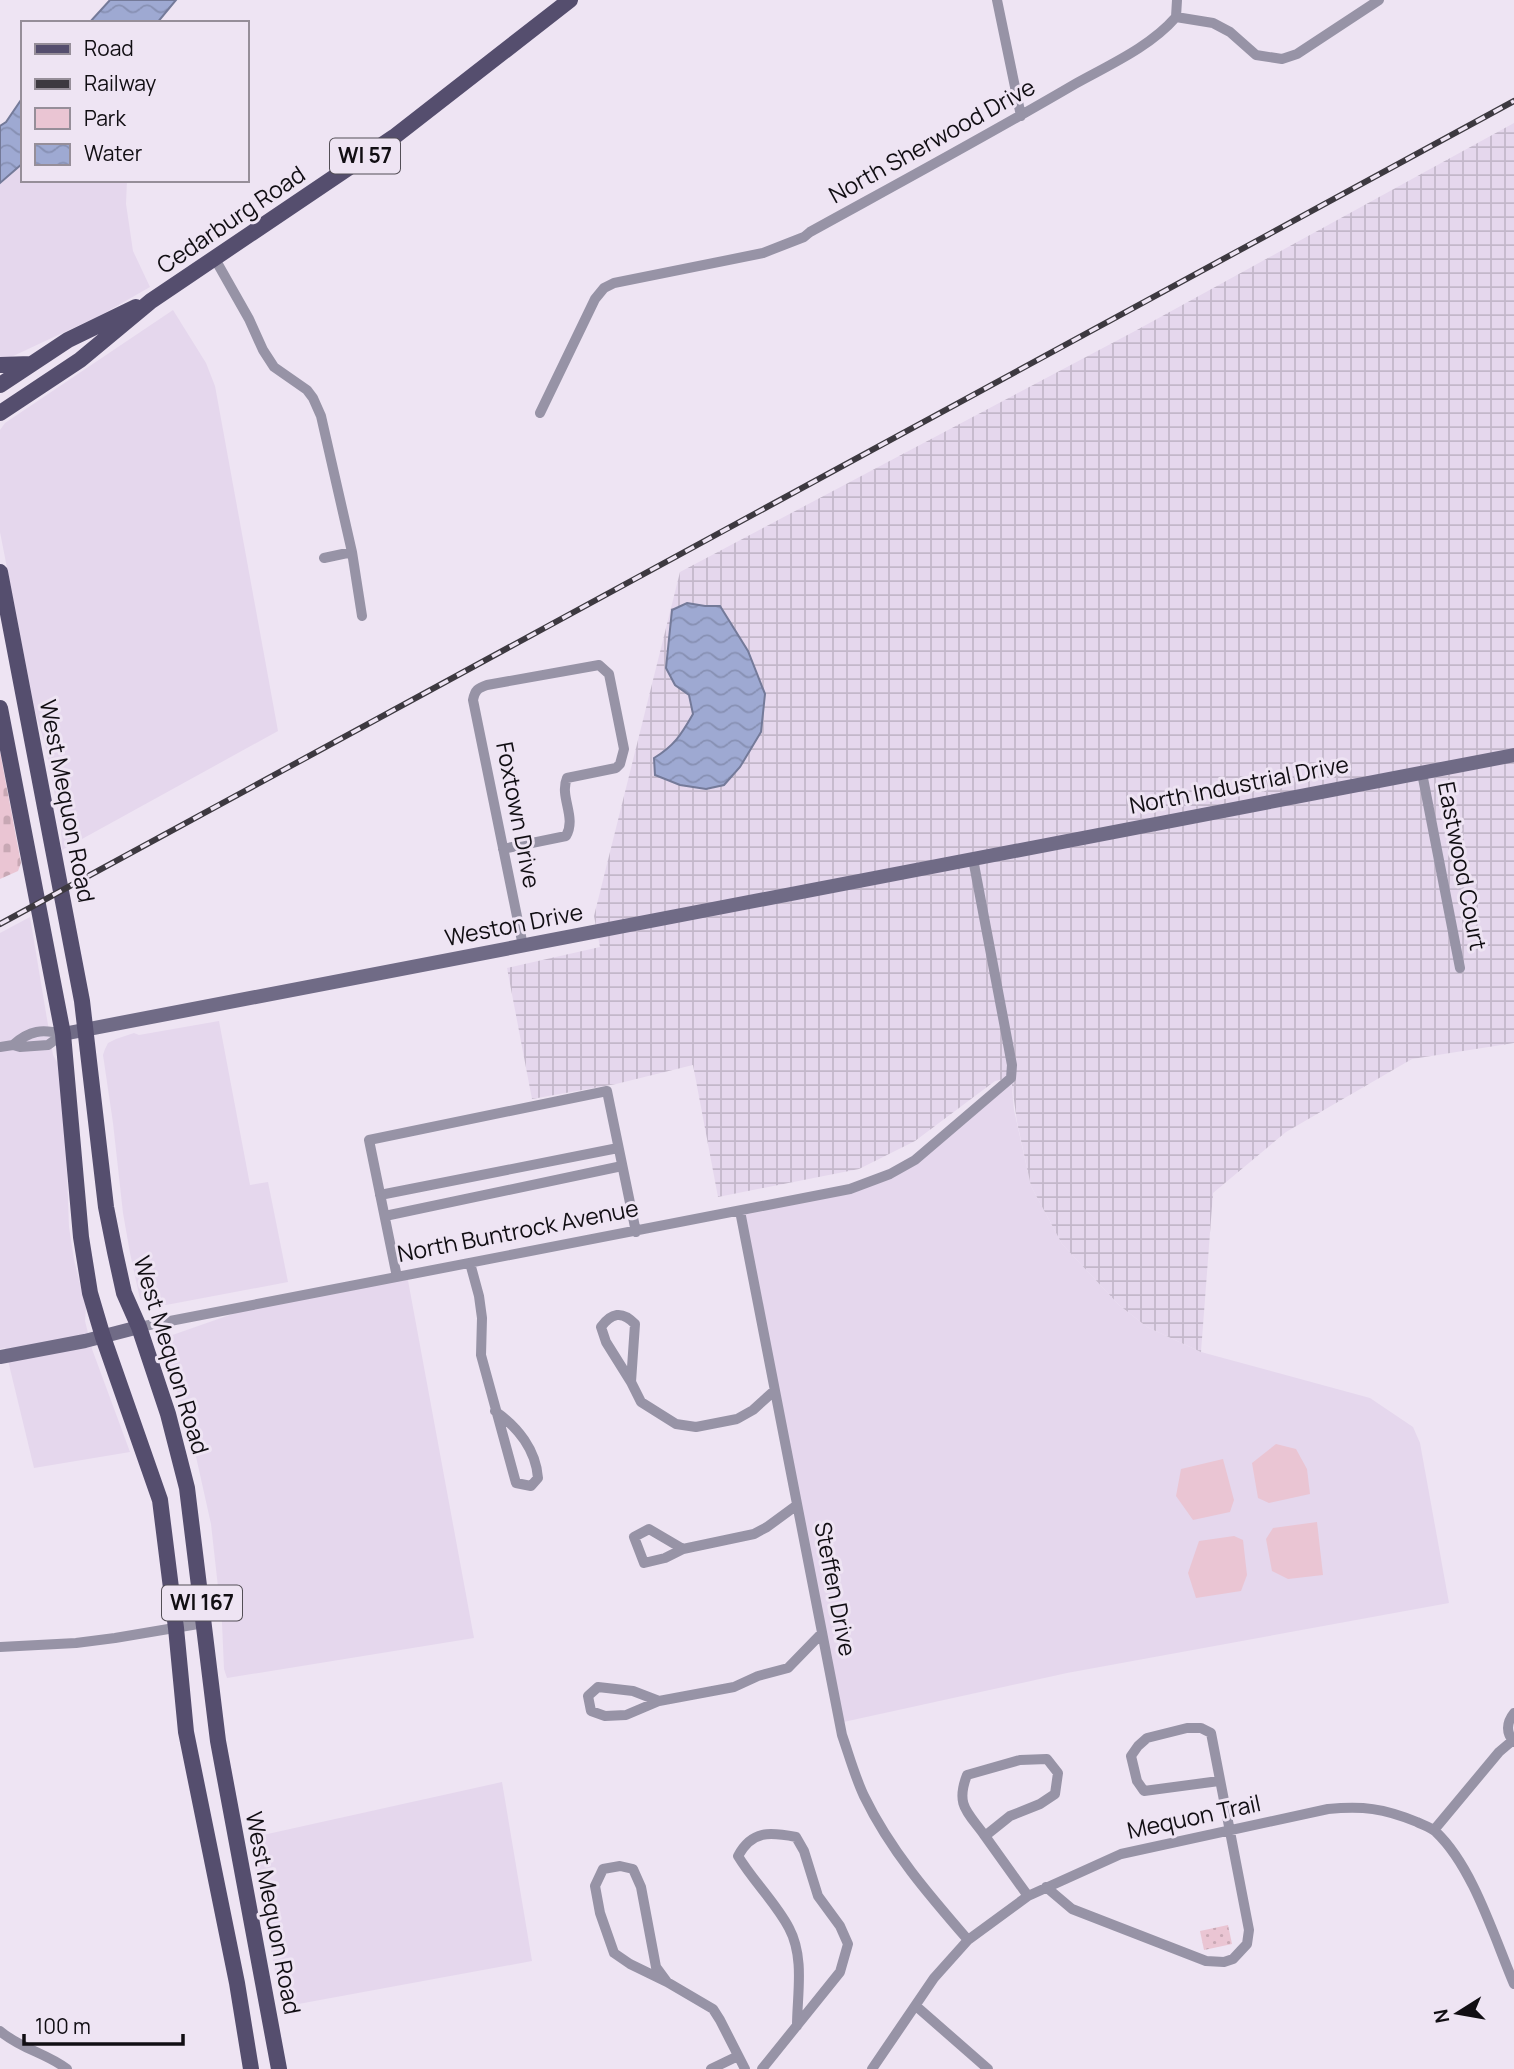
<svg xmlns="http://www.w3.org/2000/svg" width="1514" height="2069" font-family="Manrope,sans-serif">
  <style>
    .built { fill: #e5d7ed }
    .industrial { fill: url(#industrial-grid) }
    .green { fill: #eac5d3 }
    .cemetery { fill: url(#cemetery-stones) }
    .park { fill: url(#park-dots) }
    .water { fill: url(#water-waves); stroke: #747a99; stroke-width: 2 }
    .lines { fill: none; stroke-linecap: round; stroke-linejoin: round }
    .street { stroke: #9793a6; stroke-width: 10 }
    .secondary { stroke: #706b86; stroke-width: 14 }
    .primary { stroke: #554e6e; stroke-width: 16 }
    .rail-casing { stroke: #3d3940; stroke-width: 6 }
    .rail { stroke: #eee4f3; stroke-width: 3.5; stroke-dasharray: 10; stroke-linecap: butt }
    .labels { text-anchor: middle; stroke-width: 6; stroke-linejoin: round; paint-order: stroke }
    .shield { fill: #eee4f3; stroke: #534e56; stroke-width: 2 }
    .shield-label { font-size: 21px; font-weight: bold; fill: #110e13 }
    .street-label { font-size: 23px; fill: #110e13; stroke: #eee4f3 }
  </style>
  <defs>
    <pattern id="industrial-grid" width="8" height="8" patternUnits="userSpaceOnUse" patternTransform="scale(1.75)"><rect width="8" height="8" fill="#e5d7ed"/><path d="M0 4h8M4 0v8" fill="none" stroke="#c3b7ca"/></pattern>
    <pattern id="cemetery-stones" width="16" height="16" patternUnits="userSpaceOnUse" patternTransform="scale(1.75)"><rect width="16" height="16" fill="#eac5d3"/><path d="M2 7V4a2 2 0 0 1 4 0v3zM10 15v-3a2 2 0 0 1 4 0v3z" fill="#c8a8b4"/></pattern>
    <pattern id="park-dots" width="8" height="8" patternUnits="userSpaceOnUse" patternTransform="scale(1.75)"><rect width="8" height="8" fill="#eac5d3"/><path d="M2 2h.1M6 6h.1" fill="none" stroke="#c8a8b4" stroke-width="1.8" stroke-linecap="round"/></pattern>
    <pattern id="water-waves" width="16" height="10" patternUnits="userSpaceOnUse" patternTransform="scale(1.75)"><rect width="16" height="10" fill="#9ea9d2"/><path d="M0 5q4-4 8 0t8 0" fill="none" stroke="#8790b3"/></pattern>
  </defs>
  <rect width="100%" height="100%" fill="#eee4f3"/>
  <path class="built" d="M 23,163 L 23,180 L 127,180 L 126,204 L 133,251 L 150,287 L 101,315 L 41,343 L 9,358 L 0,359 L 0,183 Z
    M 173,310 L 206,363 L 215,386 L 278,731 L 62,850 L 61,827 L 45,744 L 35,712 L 0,532 L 0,430 L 5,423 Z
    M 30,917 L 53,1055 L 58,1064 L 66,1147 L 69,1227 L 74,1260 L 86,1307 L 85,1321 L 92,1349 L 130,1452 L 34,1468 L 5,1348 L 0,1349 L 0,933 Z
    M 219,1021 L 250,1185 L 268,1182 L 288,1282 L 166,1305 L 140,1299 L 130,1253 L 123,1213 L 113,1123 L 103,1055 L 105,1049 L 108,1043 L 116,1039 L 134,1033 L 139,1035 Z
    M 1011,1078 L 1014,1110 L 1031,1186 L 1062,1244 L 1119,1305 L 1147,1327 L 1201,1352 L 1370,1398 L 1413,1427 L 1420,1443 L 1449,1603 L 1067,1673 L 839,1723 L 740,1211 L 890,1174 Z
    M 407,1275 L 474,1638 L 227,1678 L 224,1669 L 222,1623 L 211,1524 L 195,1452 L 161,1339 L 264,1303 Z
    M 502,1782 L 532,1961 L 282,2007 L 249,1838 Z"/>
  <path class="industrial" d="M 1514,123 L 1514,1043 L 1412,1059 L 1286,1132 L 1213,1193 L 1201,1352 L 1147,1327 L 1119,1305 L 1062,1244 L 1031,1186 L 1017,1122 L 1011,1078 L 995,1081 L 915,1141 L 859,1169 L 718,1197 L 693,1065 L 616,1084 L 532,1099 L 507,968 L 600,947 L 594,916 L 680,572 L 1135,331 Z"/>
  <path class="green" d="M 1276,1444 L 1296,1449 L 1307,1469 L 1310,1494 L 1269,1503 L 1258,1498 L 1252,1463 Z
    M 1223,1459 L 1234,1500 L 1230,1512 L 1193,1520 L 1176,1496 L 1181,1469 Z
    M 1317,1522 L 1323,1575 L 1288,1579 L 1272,1571 L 1266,1539 L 1273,1528 Z
    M 1234,1536 L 1243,1540 L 1247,1575 L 1241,1591 L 1196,1598 L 1188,1573 L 1199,1541 Z"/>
  <path class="cemetery" d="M 0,752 L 21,863 L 18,871 L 0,879 Z"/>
  <path class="park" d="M 1228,1925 L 1232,1944 L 1204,1950 L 1200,1931 Z"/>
  <path class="water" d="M 110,0 L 176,0 L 157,23 L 89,23 Z
    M 23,97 L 23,163 L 0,183 L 0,126 L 6,122 Z
    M 687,603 L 705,606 L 720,606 L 748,651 L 765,694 L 761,732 L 740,767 L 724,785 L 706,789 L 680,785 L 655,775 L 654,758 C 674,746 681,735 693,714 L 689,695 L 675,685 L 666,668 L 672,610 Z"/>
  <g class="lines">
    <path class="street" d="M 997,0 L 1021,116
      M 1176,17 L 1177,0
      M 215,259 L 249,319 L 263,350 L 274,367 L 307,390 L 313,398 L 321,416 L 352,552 L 362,616
      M 540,413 L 595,299 L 604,288 L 614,283 L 763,253 L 804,237 L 810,232 C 899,183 988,135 1075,84 C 1109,65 1150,47 1176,17 L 1213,23 L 1230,32 L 1256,55 L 1282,59 L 1297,54 L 1379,0
      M 324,558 L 352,552
      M 1422,773 L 1460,968
      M 503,849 L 566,836 C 577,817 559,797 567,778 L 616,768 L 620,764 L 624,749 L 609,674 L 599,665 L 487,685 C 478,688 475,690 473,700 L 523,946
      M 13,1045 C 30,1030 42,1029 63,1034
      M 0,1047 L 13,1045 L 20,1047 L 48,1045 L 63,1034
      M 380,1195 L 618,1148
      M 740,1211 L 842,1735 C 849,1755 855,1777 864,1796 C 890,1850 929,1895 968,1940
      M 385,1216 L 622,1166
      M 470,1263 L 479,1296 L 482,1318 L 481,1355 L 516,1483 L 531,1486 L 538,1478 C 536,1450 518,1427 495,1411
      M 397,1277 L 369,1140 L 607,1091 L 636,1232
      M 139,1327 L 850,1189 L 890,1174 L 915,1160 L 1011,1078 L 1012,1065 L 973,859
      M 631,1382 L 635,1324 C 622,1310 611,1313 601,1327 L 606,1342 L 631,1382 L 641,1402 L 676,1424 L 696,1427 L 737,1419 L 753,1410 L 774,1391
      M 683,1549 L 649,1529 L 634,1537 L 644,1563 L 665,1558 L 683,1549 L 754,1534 L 767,1527 L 797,1505
      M 0,1647 L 76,1643 L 115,1638 L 204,1623
      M 659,1701 L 633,1691 L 598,1687 L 588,1696 L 591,1711 L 605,1716 L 626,1715 L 659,1701 L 734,1687 L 758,1676 L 788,1668 L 822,1633
      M 1514,1713 C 1506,1723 1506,1733 1514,1742
      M 1434,1830 L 1499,1752 L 1512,1741
      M 985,1836 C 968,1812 955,1806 967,1775 L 1020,1760 L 1047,1759 L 1058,1773 L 1055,1794 L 1040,1804 L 1010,1816 L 985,1836 L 1028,1896
      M 1046,1887 L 1072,1909 L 1206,1961 L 1224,1962 L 1233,1959 L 1247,1944 L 1249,1930 L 1211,1733 L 1201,1728 L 1187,1728 L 1147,1738 L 1138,1746 L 1131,1756 L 1137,1781 L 1144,1791 L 1219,1781
      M 667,1982 L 656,1967 L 641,1887 L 633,1869 L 620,1866 L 603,1869 L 595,1886 L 600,1913 L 614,1953 L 630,1964 L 667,1982 L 713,2009 L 720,2020 L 745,2069
      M 916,2006 L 988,2069
      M 0,2031 C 21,2049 46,2053 67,2069
      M 711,2069 L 738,2056
      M 762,2069 L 840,1972 L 848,1944 L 840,1926 L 818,1896 L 804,1851 L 796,1837 C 770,1832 752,1830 738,1856 C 753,1881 776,1903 789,1928 C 805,1958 797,1995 797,2026
      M 872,2069 L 934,1978 L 968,1940 L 1028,1896 L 1121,1854 L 1328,1809 C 1363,1806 1383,1808 1417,1822 C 1423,1825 1431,1827 1436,1832 C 1473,1867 1494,1937 1514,1984"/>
    <path class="secondary" d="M 63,1034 L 1514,755
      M 0,1357 L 85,1341 L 139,1327"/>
    <path class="primary" d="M 0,365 L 31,364
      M 0,385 L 68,340 L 136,307
      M 0,413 L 80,360 L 151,301 L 394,137 L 570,0
      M 0,572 L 82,1001 L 106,1207 L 115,1252 L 124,1293 L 139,1327 L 168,1414 L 187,1488 L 218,1741 L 279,2069
      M 0,708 L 63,1034 L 81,1237 L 90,1293 L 103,1337 L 160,1500 L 176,1628 L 186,1732 L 237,1983 L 251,2069"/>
    <defs>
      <path id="rail" d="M 0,924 L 1514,101"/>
    </defs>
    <use href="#rail" class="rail-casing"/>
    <use href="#rail" class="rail"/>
  </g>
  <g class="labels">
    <g class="shield">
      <rect x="330" y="138.5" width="70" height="35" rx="5"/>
      <rect x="162" y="1585.5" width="80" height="35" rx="5"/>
    </g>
    <g class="shield-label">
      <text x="365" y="163">WI 57</text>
      <text x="202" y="1610">WI 167</text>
    </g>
    <g class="street-label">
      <text transform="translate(932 141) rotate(-29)" y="8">North Sherwood Drive</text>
      <text transform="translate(231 220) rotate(-34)" y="8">Cedarburg Road</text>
      <text transform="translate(1239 785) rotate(-11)" y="8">North Industrial Drive</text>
      <text transform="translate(67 801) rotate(79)" y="8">West Mequon Road</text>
      <text transform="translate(518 815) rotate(79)" y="8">Foxtown Drive</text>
      <text transform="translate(1462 866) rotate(79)" y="8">Eastwood Court</text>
      <text transform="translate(514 925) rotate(-11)" y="8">Weston Drive</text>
      <text transform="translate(518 1231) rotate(-11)" y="8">North Buntrock Avenue</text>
      <text transform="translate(171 1355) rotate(73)" y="8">West Mequon Road</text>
      <text transform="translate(835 1589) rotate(79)" y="8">Steffen Drive</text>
      <text transform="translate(1194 1817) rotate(-12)" y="8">Mequon Trail</text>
      <text transform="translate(273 1913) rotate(79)" y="8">West Mequon Road</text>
    </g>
  </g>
  <rect x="21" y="21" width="228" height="161" fill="#eee4f3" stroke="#968e99" stroke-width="2"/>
  <rect x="35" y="44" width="35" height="10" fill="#554e6e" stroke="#968e99" stroke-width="2"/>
  <text x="84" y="56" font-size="21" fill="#110e13">Road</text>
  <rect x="35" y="79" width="35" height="10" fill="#3d3940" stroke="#968e99" stroke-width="2"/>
  <text x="84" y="91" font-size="21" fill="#110e13">Railway</text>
  <rect x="35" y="108" width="35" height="21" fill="#eac5d3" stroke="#968e99" stroke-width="2"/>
  <text x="84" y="126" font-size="21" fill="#110e13">Park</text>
  <rect x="35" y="144" width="35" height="21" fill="url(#water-waves)" stroke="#968e99" stroke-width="2"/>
  <text x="84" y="161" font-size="21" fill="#110e13">Water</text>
  <g transform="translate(1458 2013) rotate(259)" stroke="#eee4f3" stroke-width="5" paint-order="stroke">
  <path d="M0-5L12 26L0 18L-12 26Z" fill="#110e13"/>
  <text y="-10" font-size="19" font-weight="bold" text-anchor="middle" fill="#110e13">N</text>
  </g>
  <path d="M24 2034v10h159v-10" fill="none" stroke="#110e13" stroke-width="3.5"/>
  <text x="35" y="2034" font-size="21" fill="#110e13" stroke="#eee4f3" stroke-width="5" paint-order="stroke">100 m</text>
</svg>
